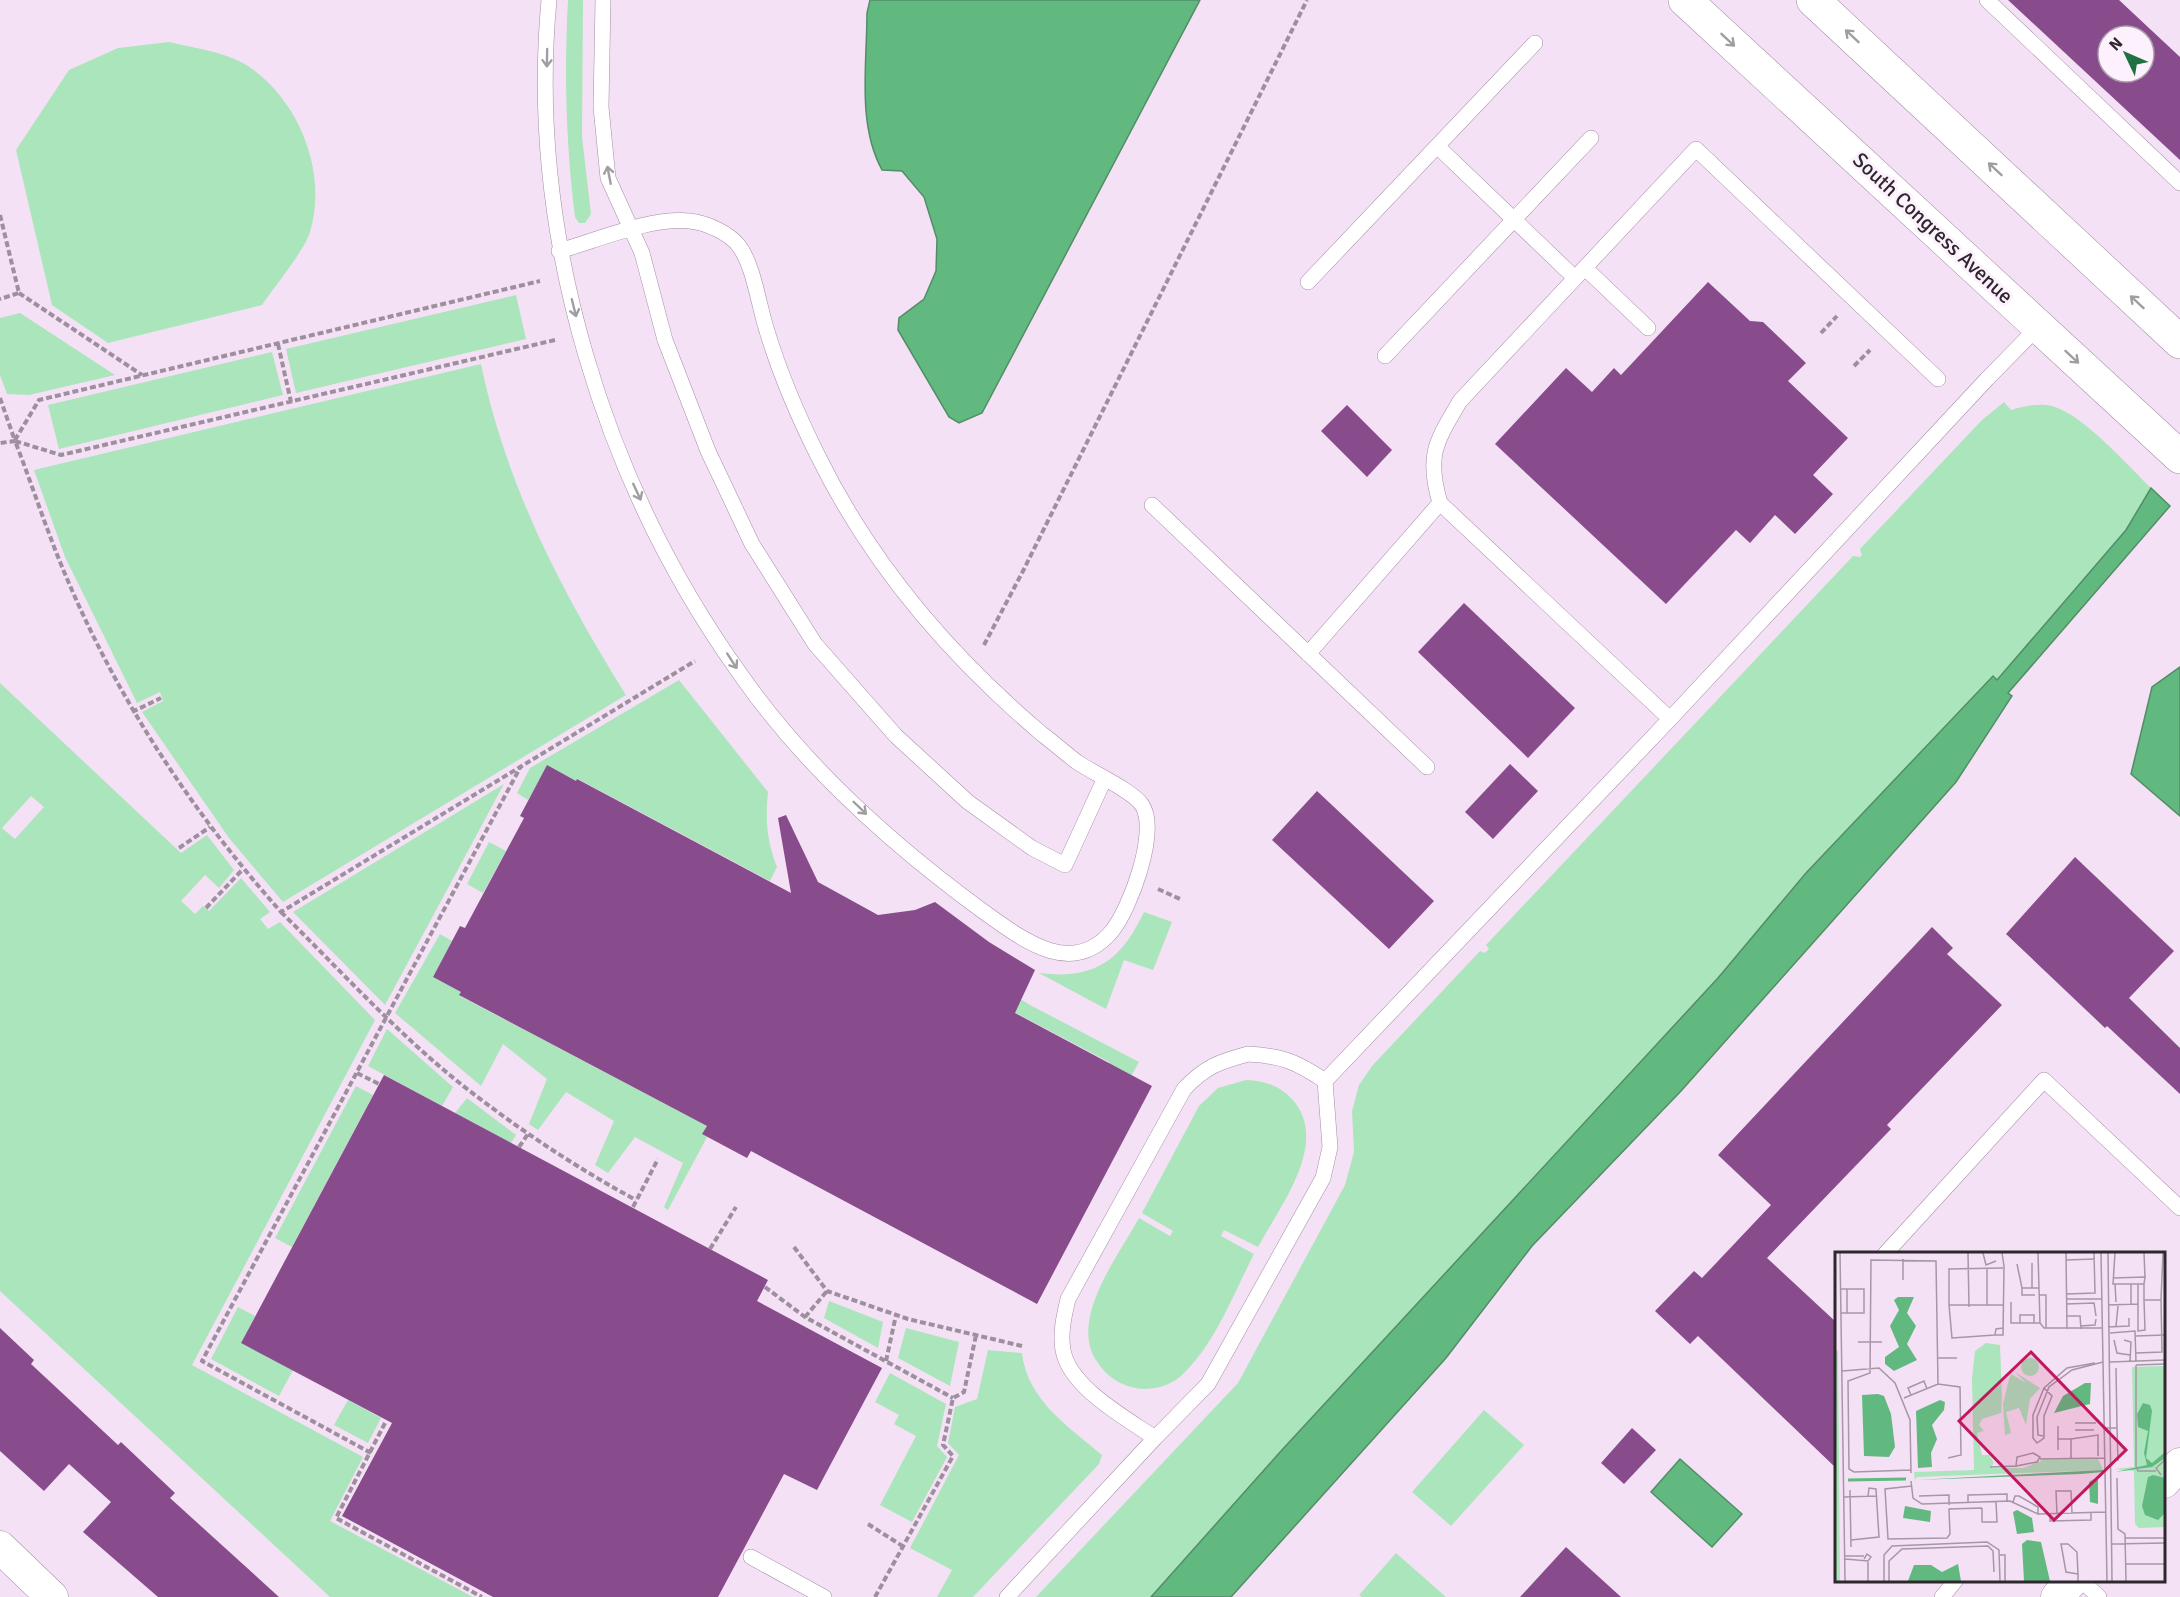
<svg xmlns="http://www.w3.org/2000/svg" width="2180" height="1597" font-family="Signika,sans-serif">
  <style>
    .green { fill: #aae5bc; fill-rule: evenodd }
    .water { fill: #61b980; stroke: #528d67; stroke-width: 1.5 }
    .building { fill: #884c8c; fill-rule: evenodd }
    .lines { fill: none; stroke-linecap: round; stroke-linejoin: round }
    .lane-casing { stroke: #a18ea1; stroke-width: 16 }
    .street-casing { stroke: #a18ea1; stroke-width: 33 }
    .secondary-casing { stroke: #a18ea1; stroke-width: 34 }
    .path { stroke: #9d8f9d; stroke-width: 4; stroke-dasharray: 6 3; stroke-linecap: butt }
    .lane { stroke: #fff; stroke-width: 15 }
    .street { stroke: #fff; stroke-width: 32 }
    .secondary { stroke: #fff; stroke-width: 33 }
    .oneway { stroke: #a19ea1 }
    .labels { text-anchor: middle; stroke-width: 6; stroke-linejoin: round; paint-order: stroke }
    .street-label { font-size: 21px; fill: #2e272e; stroke: #fdf1fd }
    .inset-river { fill: none; stroke: #61b980; stroke-width: 3 }
    .inset-road { fill: none; stroke: #a597a5; stroke-width: 1.5 }
    .view { fill: #c2185b; fill-opacity: 0.15; stroke: #c2185b; stroke-width: 3 }
    .inset-edge { fill: none; stroke: #2e272e; stroke-width: 3 }
  </style>
  <rect width="100%" height="100%" fill="#f5e1f5"/>
  <path class="green" d="M 568,0 L 583,0 L 582,137 L 591,214 L 585,223 L 579,223 L 575,217 C 566,145 564,73 568,0 Z
    M 169,42 C 194,48 226,52 248,66 C 299,100 328,172 310,232 C 304,251 275,286 262,305 L 108,343 L 52,305 L 16,150 L 69,70 L 118,48 Z
    M 516,295 L 526,339 L 296,393 L 286,349 Z
    M 20,313 L 115,375 L 29,395 L 7,394 L 0,375 L 0,318 Z
    M 272,352 L 283,395 L 59,449 L 48,405 Z
    M 481,364 C 506,485 561,591 626,695 L 283,902 L 229,838 L 142,712 L 163,701 L 160,692 L 137,703 L 65,557 L 34,470 Z
    M 2004,402 L 2011,410 C 2025,406 2038,403 2052,406 C 2083,414 2127,465 2151,488 L 2126,530 L 1997,680 L 1993,677 L 1806,873 L 1718,978 L 1281,1451 L 1151,1597 L 1036,1597 L 1238,1383 L 1345,1185 L 1354,1152 L 1352,1111 L 1359,1085 L 1372,1066 L 1480,951 L 1485,953 L 1489,949 L 1486,945 L 1853,556 L 1860,557 L 1862,555 L 1860,549 L 1982,420 Z
    M 679,680 L 768,792 C 765,820 767,841 777,867 L 770,881 L 578,779 L 576,781 L 547,766 L 528,800 L 517,793 L 530,768 Z
    M 0,683 L 181,853 L 207,835 L 234,870 L 219,888 L 205,875 L 181,901 L 195,914 L 203,906 L 209,911 L 241,878 L 270,912 L 260,919 L 268,929 L 280,922 L 375,1020 L 192,1365 L 363,1457 L 330,1521 L 473,1597 L 330,1597 L 0,1291 ZM 31,796 L 44,807 L 15,839 L 2,828 Z
    M 504,784 L 385,1005 L 293,912 Z
    M 489,842 L 506,851 L 483,893 L 467,884 Z
    M 1144,912 L 1172,922 L 1153,970 L 1124,960 L 1106,1009 L 1039,973 C 1094,980 1121,961 1144,912 Z
    M 440,934 L 452,941 L 433,977 L 461,992 L 460,996 L 707,1126 L 702,1134 L 707,1137 L 668,1210 L 664,1207 L 683,1163 L 635,1137 L 608,1173 L 595,1165 L 614,1121 L 566,1092 L 538,1130 L 529,1124 L 547,1079 L 503,1044 L 481,1086 L 395,1013 Z
    M 906,955 L 977,972 L 1030,1005 L 1139,1062 L 1130,1078 L 1108,1066 L 1109,1062 Z
    M 387,1029 L 453,1087 L 442,1106 L 368,1066 Z
    M 1246,1080 C 1265,1081 1279,1085 1292,1099 C 1331,1142 1280,1206 1258,1247 L 1224,1230 L 1221,1236 L 1254,1254 C 1235,1291 1215,1343 1185,1372 C 1171,1387 1150,1392 1131,1387 C 1118,1384 1105,1374 1098,1363 C 1067,1321 1118,1257 1139,1218 L 1170,1236 L 1173,1231 L 1142,1213 L 1199,1106 L 1218,1088 Z
    M 356,1086 L 373,1095 L 292,1247 L 275,1238 Z
    M 467,1098 L 516,1135 L 511,1143 L 455,1113 Z
    M 829,1301 L 883,1322 L 878,1348 L 824,1318 Z
    M 238,1307 L 255,1316 L 241,1343 L 293,1370 L 279,1396 L 211,1359 Z
    M 906,1328 L 959,1342 L 950,1386 L 898,1358 Z
    M 988,1350 L 1022,1353 C 1027,1400 1069,1427 1102,1455 L 1099,1464 L 973,1597 L 937,1597 L 952,1570 L 910,1548 L 959,1455 L 948,1443 L 955,1407 L 977,1399 Z
    M 890,1373 L 946,1404 L 937,1446 L 947,1457 L 912,1522 L 880,1505 L 916,1436 L 894,1424 L 899,1415 L 875,1402 Z
    M 348,1400 L 381,1418 L 368,1443 L 334,1425 Z
    M 1484,1410 L 1524,1445 L 1451,1526 L 1412,1492 Z
    M 1396,1553 L 1446,1597 L 1362,1597 L 1359,1595 Z"/>
  <path class="water" d="M 870,0 L 1200,0 L 982,413 L 959,423 L 949,417 L 898,330 L 899,318 L 924,299 L 936,271 L 937,239 L 924,197 L 902,171 L 882,170 C 857,124 867,65 867,13 Z
    M 2151,488 L 2170,506 L 2008,693 L 2012,696 L 1956,782 L 1681,1091 L 1532,1246 L 1446,1358 L 1231,1597 L 1151,1597 L 1281,1451 L 1718,978 L 1806,873 L 1993,676 L 1997,680 L 2126,530 Z
    M 2180,667 L 2180,816 L 2131,774 L 2152,687 Z
    M 1680,1459 L 1742,1514 L 1712,1547 L 1651,1492 Z"/>
  <path class="building" d="M 2008,0 L 2119,0 L 2180,57 L 2180,160 ZM 2108,36 L 2144,36 L 2144,72 L 2108,72 Z
    M 1708,282 L 1750,321 L 1763,322 L 1806,363 L 1788,381 L 1848,438 L 1813,475 L 1833,494 L 1795,534 L 1775,515 L 1750,543 L 1736,530 L 1666,604 L 1495,444 L 1566,368 L 1592,392 L 1614,368 L 1621,375 Z
    M 1347,405 L 1392,450 L 1367,477 L 1321,431 Z
    M 1464,603 L 1575,708 L 1528,758 L 1418,652 Z
    M 1510,764 L 1538,791 L 1493,839 L 1465,812 Z
    M 547,765 L 576,781 L 577,779 L 791,893 L 778,818 L 786,815 L 818,882 L 878,915 L 915,910 L 935,902 L 989,942 L 1035,970 L 1015,1013 L 1152,1086 L 1037,1304 L 751,1151 L 747,1158 L 702,1134 L 707,1126 L 459,995 L 461,992 L 433,977 L 460,926 L 465,928 L 524,818 L 520,816 Z
    M 1317,791 L 1434,901 L 1389,949 L 1272,840 Z
    M 2075,857 L 2174,951 L 2129,998 L 2180,1048 L 2180,1094 L 2107,1026 L 2105,1028 L 2006,934 Z
    M 1932,927 L 1953,948 L 1947,954 L 2002,1005 L 1887,1125 L 1891,1129 L 1767,1258 L 1836,1322 L 1836,1468 L 1698,1336 L 1690,1344 L 1655,1311 L 1694,1271 L 1702,1278 L 1771,1205 L 1718,1155 Z
    M 384,1075 L 768,1280 L 757,1301 L 882,1368 L 817,1490 L 784,1474 L 718,1597 L 493,1597 L 342,1516 L 392,1423 L 241,1343 Z
    M 0,1328 L 34,1360 L 31,1364 L 118,1445 L 121,1442 L 175,1493 L 170,1498 L 279,1597 L 158,1597 L 83,1532 L 111,1502 L 69,1464 L 44,1491 L 0,1451 Z
    M 1632,1428 L 1656,1450 L 1624,1484 L 1601,1463 Z
    M 1566,1547 L 1621,1597 L 1520,1597 Z"/>
  <g class="lines">
    <defs>
      <path id="lane" d="M 549,0 C 527,236 605,487 743,678 C 807,769 895,847 984,912 C 1022,939 1072,979 1112,931 C 1130,909 1159,831 1142,805 C 1133,791 1093,773 1077,762 C 1065,753 1054,743 1042,734 C 951,657 871,564 818,456 C 798,416 780,374 767,331 C 759,307 754,266 739,246 C 729,233 707,223 690,221 C 650,217 598,240 559,251
        M 603,0 L 601,107 L 608,178 L 642,253 L 665,340 L 708,451 L 752,544 L 815,644 L 896,736 L 968,802 L 1032,848 L 1065,865 L 1104,780
        M 1987,0 L 2180,183
        M 1437,146 L 1575,278
        M 1585,268 L 1648,328
        M 1308,282 L 1535,43
        M 1385,356 L 1591,138
        M 1440,503 C 1426,455 1436,442 1460,401 L 1696,149 L 1938,379
        M 1152,505 L 1427,767
        M 1308,654 L 1440,503 L 1670,719
        M 1248,1054 C 1283,1056 1297,1062 1325,1081 L 1330,1147 L 1323,1178 L 1208,1384 L 1155,1438 C 1126,1418 1069,1387 1063,1350 C 1060,1333 1064,1316 1068,1299 L 1184,1089 C 1206,1066 1219,1062 1248,1054 Z
        M 1325,1081 L 1670,719 L 1987,379 L 2039,326
        M 1885,1254 L 2044,1080 L 2180,1208
        M 751,1557 L 824,1597
        M 2081,1580 L 2099,1597
        M 1007,1597 L 1155,1438
        M 1942,1597 L 1956,1580"/>
      <path id="street" d="M 2164,1482 L 2180,1464
        M 0,1547 L 52,1597
        M 2057,1597 L 2073,1580"/>
      <path id="secondary" d="M 1685,0 L 2180,457
        M 1813,0 L 2180,342"/>
    </defs>
    <use href="#lane" class="lane-casing"/>
    <use href="#street" class="street-casing"/>
    <use href="#secondary" class="secondary-casing"/>
    <path class="path" d="M 0,215 L 19,293 L 0,299
      M 19,293 L 142,375
      M 1821,333 L 1837,316
      M 555,340 L 61,455 L 15,441 C 33,487 48,535 68,581 C 120,703 193,813 281,912 L 695,661
      M 278,344 L 291,402
      M 1854,366 L 1870,350
      M 0,398 L 15,441 L 0,443
      M 15,440 L 39,400 L 540,281
      M 984,645 L 1023,571 L 1307,0
      M 132,712 L 161,698
      M 179,848 L 210,827
      M 1158,889 L 1180,899
      M 206,908 L 243,869
      M 281,912 C 340,970 397,1033 462,1085 C 517,1128 575,1167 636,1200
      M 357,1073 L 379,1084
      M 519,1147 L 528,1134
      M 633,1207 L 658,1159
      M 794,1247 L 827,1291 L 908,1319 L 1022,1346
      M 710,1249 L 736,1207
      M 765,1287 L 805,1317 L 953,1398
      M 805,1317 L 827,1291
      M 886,1361 L 896,1315
      M 385,1423 L 336,1518 L 482,1597
      M 371,1453 L 202,1361 L 521,766
      M 868,1524 L 904,1547
      M 875,1597 L 953,1456 L 943,1445 L 953,1398 L 964,1392 L 976,1335"/>
    <use href="#lane" class="lane"/>
    <use href="#street" class="street"/>
    <use href="#secondary" class="secondary"/>
  </g>
  <defs><path id="oneway-shaft" d="M-6 0H5M1.5-3L5.5 0L1.5 3" fill="none" stroke-width="1.6" stroke-linecap="round" stroke-linejoin="round" transform="scale(1.5)"/></defs>
  <g class="oneway">
    <use href="#oneway-shaft" transform="translate(1852 36) rotate(-137)"/>
    <use href="#oneway-shaft" transform="translate(1728 40) rotate(43)"/>
    <use href="#oneway-shaft" transform="translate(547 58) rotate(91)"/>
    <use href="#oneway-shaft" transform="translate(1995 169) rotate(-137)"/>
    <use href="#oneway-shaft" transform="translate(609 175) rotate(-101)"/>
    <use href="#oneway-shaft" transform="translate(2137 302) rotate(-137)"/>
    <use href="#oneway-shaft" transform="translate(574 308) rotate(76)"/>
    <use href="#oneway-shaft" transform="translate(2072 357) rotate(43)"/>
    <use href="#oneway-shaft" transform="translate(637 492) rotate(65)"/>
    <use href="#oneway-shaft" transform="translate(732 661) rotate(57)"/>
    <use href="#oneway-shaft" transform="translate(860 808) rotate(44)"/>
  </g>
  <g class="labels">
    <g class="street-label">
      <text transform="translate(1933 228) rotate(43)" y="7">South Congress Avenue</text>
    </g>
  </g>
  <g transform="translate(1835 1252)">
    <rect width="330" height="330" fill="#f5e1f5"/>
    <path d="M 151,91 L 165,93 L 167,145 L 166,161 L 147,167 L 144,173 L 149,179 L 142,181 L 147,203 L 154,203 L 159,211 L 155,216 L 188,216 L 208,208 L 263,207 L 268,218 L 82,225 L 80,228 L 79,220 L 139,218 L 137,126 L 140,99 ZM 0,97 L 3,99 L 5,329 L 0,329 ZM186 115a9 9 0 1 1 18 0a9 9 0 1 1-18 0ZM 330,114 L 330,275 L 304,276 L 300,272 L 299,219 L 279,217 L 299,215 L 297,115 ZM 180,120 L 205,136 L 195,147 L 191,173 L 184,156 L 171,160 L 176,181 L 170,183 L 168,152 L 174,127 L 176,122 L 191,131 Z" fill="#aae5bc"/>
    <path d="M 63,45 L 79,45 L 72,61 L 81,74 L 72,92 L 82,108 L 59,119 L 50,112 L 50,105 L 64,95 L 55,74 L 64,58 L 59,48 ZM 250,131 L 256,131 L 255,152 L 219,161 L 228,144 ZM 43,142 L 49,144 L 56,162 L 60,195 L 54,205 L 29,204 L 27,143 ZM 105,148 L 110,150 L 109,158 L 97,173 L 102,187 L 96,201 L 97,215 L 83,216 L 81,159 ZM 308,151 L 315,153 L 317,159 L 311,206 L 317,211 L 330,200 L 330,206 L 317,215 L 280,220 L 312,213 L 309,201 L 313,179 L 303,175 L 302,162 ZM 268,218 L 268,220 L 246,222 L 81,228 ZM 318,223 L 330,226 L 329,262 L 323,268 L 310,263 L 307,254 L 313,225 ZM 259,227 L 263,228 L 263,252 L 255,250 L 254,230 ZM 70,254 L 96,259 L 95,270 L 68,266 ZM 182,258 L 197,266 L 199,280 L 182,282 L 178,260 ZM 192,288 L 206,290 L 215,329 L 189,329 L 187,292 ZM 123,312 L 126,329 L 73,329 L 79,313 L 96,313 L 107,320 Z" fill="#61b980"/>
    <path class="inset-river" d="M 13,228 L 71,227"/>
    <path class="inset-road" d="M 5,1 L 10,329M 133,1 L 134,55M 148,1 L 151,13 L 161,9M 167,1 L 169,14 L 168,83 L 160,83 L 161,77 L 168,76M 203,1 L 205,71M 231,1 L 232,77M 266,1 L 272,329M 273,1 L 277,329M 280,1 L 278,32 L 303,32M 309,1 L 310,25M 68,7 L 68,28M 231,8 L 260,7M 197,11 L 197,36M 182,12 L 187,36M 168,16 L 114,17 L 114,53 L 168,53M 152,17 L 152,53M 278,26 L 310,25 L 309,32M 280,32 L 281,50M 296,32 L 296,53M 5,37 L 29,37 L 29,61 L 6,61M 231,42 L 260,41 L 259,1M 200,43 L 187,43 L 187,36 L 204,36M 204,43 L 211,43 L 211,76M 231,47 L 267,47M 326,48 L 328,1M 176,50 L 176,71 L 205,71 L 209,76 L 268,76M 231,52 L 259,51 L 261,64M 114,53 L 117,86 L 160,83M 273,53 L 303,52M 12,61 L 12,37M 231,64 L 245,64 L 246,77M 185,71 L 185,63 L 199,63 L 199,71M 245,74 L 260,73 L 261,67M 281,74 L 283,54M 273,75 L 294,74 L 294,66M 275,81 L 300,79 L 301,109M 301,84 L 330,83M 279,88 L 282,101 L 295,103M 289,88 L 296,90 L 295,109M 23,90 L 47,90M 301,101 L 327,100 L 326,48 L 309,48 L 310,78 L 303,79 L 303,32 L 309,32 L 309,48M 103,106 L 122,106M 275,110 L 330,108M 301,113 L 301,214 L 303,219 L 321,219M 301,113 L 330,112M 7,119 L 44,116 L 60,131 L 75,168 L 76,221M 209,136 L 217,144 L 209,164 L 209,186 L 202,191 L 198,186 L 198,163 L 209,136 L 232,116 L 260,111M 76,143 L 73,136 L 89,129 L 92,137M 69,146 L 103,132 L 125,135 L 126,203 L 113,206M 240,171 L 261,171M 223,174 L 223,198M 269,176 L 282,176 L 281,116M 282,176 L 283,209M 240,178 L 259,178M 208,184 L 203,183 L 202,165 L 214,135 L 237,118 L 268,110M 223,187 L 236,187 L 236,206M 236,187 L 263,183 L 263,204M 198,201 L 205,205 L 202,210 L 181,214 L 182,205 ZM 205,207 L 270,206M 155,215 L 181,214M 76,218 L 19,220 L 14,217 L 13,129 L 35,121 L 36,8 L 101,9 L 103,132M 326,223 L 321,216 L 330,208M 282,226 L 283,277 L 290,282 L 291,329M 76,229 L 78,246 L 87,252 L 175,249 L 203,262 L 270,260M 77,234 L 50,237 L 53,287 L 112,286 L 115,282 L 114,257 L 147,256M 15,238 L 16,295M 84,244 L 114,243 L 114,253M 9,245 L 41,244M 178,250 L 180,244 L 184,244 L 203,255 L 203,262M 133,251 L 133,243 L 172,242 L 172,249M 147,256 L 147,270 L 162,270 L 161,250M 215,262 L 215,269 L 256,268 L 256,261M 222,262 L 221,239 L 236,239 L 237,261M 290,286 L 330,286M 16,288 L 44,285 L 41,237 L 34,236 L 33,244M 277,292 L 330,291M 165,303 L 170,303 L 170,329M 10,304 L 29,304M 10,307 L 33,309 L 36,305 L 32,302 L 29,307M 33,310 L 33,329M 291,312 L 330,312M 243,322 L 231,320 L 226,292 L 233,292 L 242,300 L 242,301 L 243,322 L 243,329M 49,329 L 49,303 L 57,294 L 152,290 L 164,298 L 165,329M 54,329 L 54,309 L 67,297 L 153,294 L 158,299 L 159,320"/>
    <path class="view" d="M 196,100 L 291,198 L 219,268 L 124,169 Z"/>
    <rect width="330" height="330" class="inset-edge"/>
  </g>
  <g transform="translate(2126 54) rotate(314)"><circle r="28" fill="#fdf1fd" stroke="#aaa0aa" stroke-width="1.5"/>
  <path d="M0-4.5L10 22L0 15L-10 22Z" fill="#207244"/>
  <text y="-9" font-size="16" font-weight="bold" text-anchor="middle" fill="#2e272e">N</text>
  </g>
</svg>
